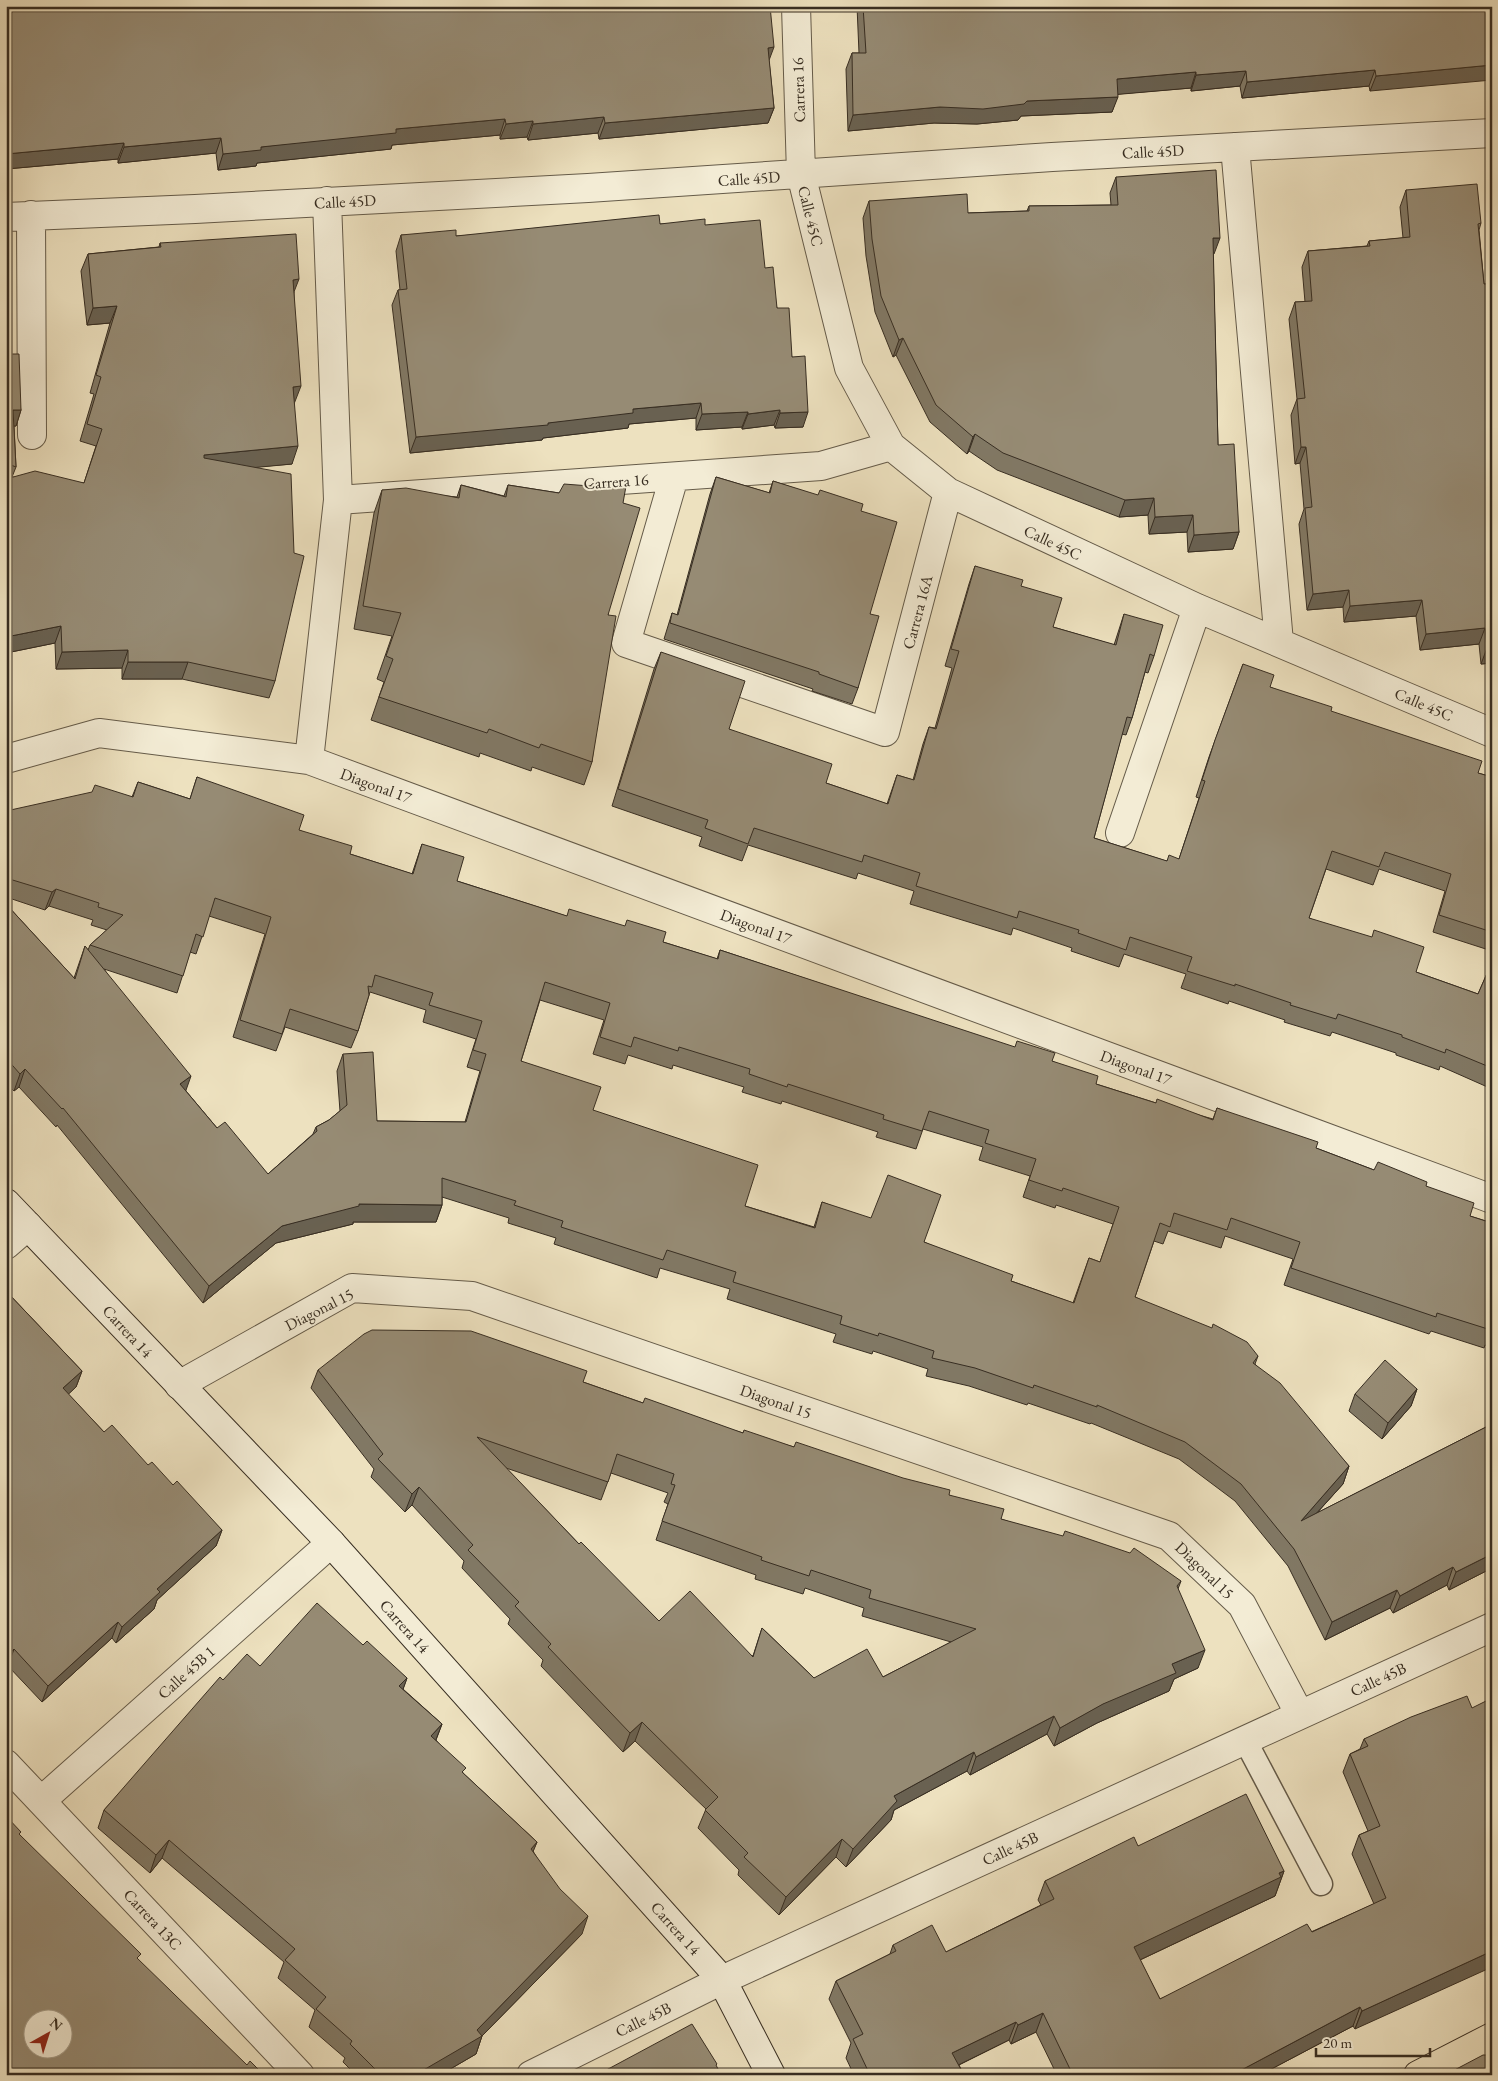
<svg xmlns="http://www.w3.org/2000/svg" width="1498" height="2081" font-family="'EB Garamond',serif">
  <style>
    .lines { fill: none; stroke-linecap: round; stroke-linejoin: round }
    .lane-casing { stroke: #655b49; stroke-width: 25 }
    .street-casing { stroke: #655b49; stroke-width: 30 }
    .secondary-casing { stroke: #382e22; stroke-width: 30 }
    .primary-casing { stroke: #382e22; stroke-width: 30 }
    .lane { stroke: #f3ecd5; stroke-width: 22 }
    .street { stroke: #f3ecd5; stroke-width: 28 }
    .secondary { stroke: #f3ecd5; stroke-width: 28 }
    .primary { stroke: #ede1bf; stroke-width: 28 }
    .wall { fill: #817864; stroke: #382e22; fill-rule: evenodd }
    .shaded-wall { fill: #696151; stroke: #382e22 }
    .building { fill: #968b74; stroke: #382e22; fill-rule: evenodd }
    .labels { text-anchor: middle; stroke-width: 4; stroke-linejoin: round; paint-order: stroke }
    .street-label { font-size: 16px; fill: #382e22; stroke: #f3ecd5 }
  </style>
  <rect width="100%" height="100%" fill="#ede1bf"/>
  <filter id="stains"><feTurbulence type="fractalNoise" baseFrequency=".004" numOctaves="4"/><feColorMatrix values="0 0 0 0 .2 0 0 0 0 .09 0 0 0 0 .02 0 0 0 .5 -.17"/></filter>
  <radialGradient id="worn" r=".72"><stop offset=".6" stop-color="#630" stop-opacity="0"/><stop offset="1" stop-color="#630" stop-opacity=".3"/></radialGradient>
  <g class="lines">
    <defs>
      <path id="lane" d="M 1245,1740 L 1321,1884"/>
      <path id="street" d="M 796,6 L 801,174 L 849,368 L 891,446 L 948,492 L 1197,608 L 1492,733
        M 1235,147 L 1279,642
        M 31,215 L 32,435
        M 6,217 L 195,209 L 588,188 L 1052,157 L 1492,133
        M 674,477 L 626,643 L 885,732 L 948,492
        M 338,500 L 821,466 L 891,446
        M 6,759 L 99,733 L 309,760 L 1492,1199
        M 309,760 L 338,500 L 327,201
        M 1120,833 L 1197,608
        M 6,1245 L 28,1226
        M 179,1385 L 352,1288 L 472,1296 L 1169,1536 L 1242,1605 L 1300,1715
        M 6,1764 L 300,2075
        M 41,1801 L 331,1543
        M 531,2075 L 722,1980 L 1492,1627"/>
      <path id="secondary" d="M 6,1203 L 331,1543 L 722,1980 L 771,2075"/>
      <path id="primary" d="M 1418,2075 L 1492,2037"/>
    </defs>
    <use href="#lane" class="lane-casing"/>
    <use href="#street" class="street-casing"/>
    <use href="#secondary" class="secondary-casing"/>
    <use href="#primary" class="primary-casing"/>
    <use href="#lane" class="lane"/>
    <use href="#street" class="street"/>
    <use href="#secondary" class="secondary"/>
    <use href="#primary" class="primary"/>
  </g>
  <path class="wall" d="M 6,6 L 655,7 L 769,61 L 774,108 L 768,123 L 599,139 L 598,133 L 528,140 L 527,137 L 500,139 L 500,135 L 392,145 L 391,149 L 257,163 L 256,166 L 218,170 L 216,153 L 118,163 L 118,159 L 6,169 Z
    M 857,6 L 1492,6 L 1370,91 L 1369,86 L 1242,98 L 1240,86 L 1191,91 L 1191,88 L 1118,94 L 1112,112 L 1021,116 L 1018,120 L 977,124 L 934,123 L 848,131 L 846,69 L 852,53 L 859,53 Z
    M 1116,177 L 1214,254 L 1213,254 L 1218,445 L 1239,532 L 1233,549 L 1188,552 L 1187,532 L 1149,534 L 1148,515 L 1119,517 L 997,470 L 969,451 L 967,454 L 930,422 L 896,355 L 893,357 L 875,312 L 866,256 L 863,218 L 869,201 L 968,213 L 1027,211 L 1029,206 L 1111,205 L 1110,193 Z
    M 1406,190 L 1481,223 L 1479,230 L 1484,284 L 1492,284 L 1492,663 L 1481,664 L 1479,644 L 1420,650 L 1416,616 L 1344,622 L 1343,607 L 1307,610 L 1299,524 L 1304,509 L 1300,463 L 1295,464 L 1291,415 L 1297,399 L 1289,319 L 1295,302 L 1305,302 L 1302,267 L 1308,251 L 1367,246 L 1369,241 L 1403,238 L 1400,207 Z
    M 660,224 L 705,225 L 765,268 L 777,308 L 792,357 L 803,427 L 775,428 L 774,425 L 742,429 L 742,427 L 696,430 L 696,418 L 629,424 L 628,428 L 543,438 L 542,440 L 410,453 L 392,305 L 398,290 L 400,290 L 396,251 L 401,235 L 456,236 Z
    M 160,243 L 294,292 L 294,403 L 292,464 L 255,467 L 275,681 L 269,698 L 182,679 L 122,679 L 122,668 L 56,669 L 55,643 L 6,653 L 6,354 L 21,410 L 16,426 L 14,426 L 16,467 L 12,477 L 84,483 L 96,446 L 80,441 L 94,394 L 90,393 L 110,323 L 87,325 L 81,271 L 88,254 L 159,247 Z
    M 716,477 L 769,493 L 773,481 L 861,511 L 870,614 L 858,688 L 852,704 L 812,691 L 813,689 L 664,639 L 672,613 L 677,615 L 710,494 Z
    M 461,485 L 504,496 L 508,485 L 559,493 L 623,503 L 608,615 L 592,762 L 584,785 L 532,767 L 531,771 L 480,753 L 479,757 L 371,720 L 384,682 L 377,679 L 392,636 L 354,629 L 374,513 L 382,490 L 457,497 Z
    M 975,566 L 1021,586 L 1053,627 L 1114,645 L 1124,614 L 1154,656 L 1148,673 L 1145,672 L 1132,718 L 1126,735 L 1122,734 L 1094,838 L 1166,861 L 1179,859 L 1199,798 L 1196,797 L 1209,757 L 1243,664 L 1270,687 L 1478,773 L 1492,777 L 1492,951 L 1433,932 L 1445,891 L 1379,869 L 1373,885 L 1326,869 L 1309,918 L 1416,972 L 1478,994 L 1492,962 L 1492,1089 L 1440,1066 L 1439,1070 L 1396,1055 L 1396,1053 L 1332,1032 L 1330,1036 L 1284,1022 L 1285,1020 L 1229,1001 L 1228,1004 L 1181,988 L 1186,974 L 1124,954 L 1119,967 L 1071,951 L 1072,948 L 1013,928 L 1011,935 L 910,904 L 914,891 L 858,873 L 856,879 L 748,845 L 742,861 L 699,846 L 702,837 L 612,806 L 654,669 L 661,652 L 729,729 L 826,783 L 887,804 L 897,775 L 913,780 L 923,744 L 929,727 L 935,728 L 952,668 L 945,666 L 969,584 Z
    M 197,777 L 299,830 L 350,854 L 412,874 L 422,844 L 457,881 L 566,916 L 663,942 L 717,959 L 720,950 L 1052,1061 L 1096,1084 L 1156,1103 L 1213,1119 L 1217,1108 L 1316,1148 L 1374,1170 L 1426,1186 L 1470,1216 L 1492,1223 L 1492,1347 L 1485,1345 L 1484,1348 L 1431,1331 L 1429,1334 L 1284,1285 L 1293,1259 L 1225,1236 L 1221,1248 L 1168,1231 L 1163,1244 L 1154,1241 L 1135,1297 L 1258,1356 L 1255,1364 L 1349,1466 L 1343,1484 L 1317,1513 L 1492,1424 L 1492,1568 L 1449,1590 L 1447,1585 L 1393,1613 L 1390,1608 L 1325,1640 L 1288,1566 L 1235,1501 L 1179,1459 L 1091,1423 L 1090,1424 L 1028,1403 L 1027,1405 L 969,1386 L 926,1376 L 928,1369 L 873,1351 L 872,1354 L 833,1342 L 836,1334 L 727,1299 L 730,1289 L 660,1268 L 657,1278 L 554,1244 L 556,1238 L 508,1223 L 509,1218 L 442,1197 L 442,1205 L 436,1222 L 353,1222 L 353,1224 L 276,1243 L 203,1303 L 57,1125 L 56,1127 L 19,1087 L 14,1091 L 6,1083 L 6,904 L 74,978 L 85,946 L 88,950 L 90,945 L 107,930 L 91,925 L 93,920 L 49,906 L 45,910 L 6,897 L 6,811 L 132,797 L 138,782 L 190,799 ZM 209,916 L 265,934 L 233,1037 L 276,1051 L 285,1027 L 351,1048 L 358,1031 L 370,992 L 426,1010 L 423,1022 L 476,1039 L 467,1067 L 480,1071 L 465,1122 L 377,1121 L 343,1054 L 337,1071 L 340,1111 L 329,1120 L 316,1127 L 313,1134 L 268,1174 L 217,1128 L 186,1091 L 104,969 L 177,993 L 190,952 L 196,954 ZM 540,1000 L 604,1020 L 593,1054 L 625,1064 L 628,1055 L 672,1069 L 673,1065 L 744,1087 L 742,1092 L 781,1104 L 782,1101 L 878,1132 L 876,1137 L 916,1149 L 923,1129 L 983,1147 L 979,1160 L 1030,1176 L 1023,1197 L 1055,1208 L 1056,1205 L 1113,1224 L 1100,1262 L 1089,1258 L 1073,1303 L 1011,1281 L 924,1242 L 822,1202 L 814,1227 L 745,1206 L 593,1110 L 521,1061 Z
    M 6,1291 L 82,1371 L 76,1387 L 68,1394 L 104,1432 L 173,1485 L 222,1530 L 216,1546 L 157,1600 L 154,1609 L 116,1643 L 112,1638 L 42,1702 L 8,1666 L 6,1667 Z
    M 318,1370 L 583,1382 L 643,1403 L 743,1433 L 794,1447 L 949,1495 L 1001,1519 L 1181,1581 L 1178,1589 L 1198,1668 L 1174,1679 L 1169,1691 L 1097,1723 L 1054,1746 L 1047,1734 L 970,1775 L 967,1771 L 894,1810 L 891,1820 L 846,1867 L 836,1857 L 779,1915 L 738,1875 L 739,1870 L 698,1828 L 706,1809 L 635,1741 L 623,1752 L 541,1666 L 543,1660 L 508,1624 L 510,1619 L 462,1568 L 464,1561 L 412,1505 L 405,1512 L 371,1477 L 374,1469 L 311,1388 ZM 506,1468 L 601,1500 L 611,1473 L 668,1493 L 664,1502 L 668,1504 L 656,1540 L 756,1575 L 755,1579 L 803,1594 L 805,1588 L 864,1608 L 862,1616 L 951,1642 L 883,1677 L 814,1678 L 762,1628 L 753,1656 L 659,1621 L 579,1544 Z
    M 1417,1389 L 1411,1406 L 1382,1439 L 1349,1411 L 1355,1394 Z
    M 363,1645 L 407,1678 L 403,1689 L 442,1724 L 436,1740 L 464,1774 L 537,1842 L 533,1851 L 582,1934 L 482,2036 L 476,2054 L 440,2075 L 356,2075 L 343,2062 L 345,2058 L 309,2027 L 315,2010 L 278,1978 L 284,1962 L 162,1858 L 150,1873 L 98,1828 L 104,1810 L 223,1680 L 260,1666 Z
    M 1472,1708 L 1355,2029 L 1353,2026 L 1260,2075 L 1057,2075 L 1036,2032 L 1011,2044 L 1009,2040 L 959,2065 L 964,2075 L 854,2075 L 846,2058 L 851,2043 L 829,1999 L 836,1981 L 890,1954 L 893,1945 L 946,1952 L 1041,1905 L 1038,1900 L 1045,1881 L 1138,1846 L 1284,1871 L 1275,1896 L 1140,1960 L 1160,1999 L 1374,1904 L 1352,1854 L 1359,1835 L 1368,1831 L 1343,1772 L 1350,1754 L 1360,1749 L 1364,1739 Z"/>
  <path class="shaded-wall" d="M 774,47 L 768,63 L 768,48 Z
    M 1492,65 L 1492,80 L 1370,91 L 1376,76 Z
    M 1375,70 L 1369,86 L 1242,98 L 1247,82 Z
    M 1246,71 L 1240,86 L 1191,91 L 1196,75 Z
    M 1196,72 L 1191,88 L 1111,95 L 1117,79 Z
    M 1118,97 L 1112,112 L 1021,116 L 1018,120 L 977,124 L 934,123 L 848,131 L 853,115 L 940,107 L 1027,101 Z
    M 774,108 L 768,123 L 599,139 L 605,123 Z
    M 604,117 L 598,133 L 528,140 L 533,124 Z
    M 505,119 L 500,135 L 392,145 L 391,149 L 257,163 L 256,166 L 218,170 L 223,154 L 261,147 L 396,129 Z
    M 533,121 L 527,137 L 500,139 L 506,124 Z
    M 221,138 L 216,153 L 118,163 L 124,147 Z
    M 124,143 L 118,159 L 6,169 L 6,154 Z
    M 1213,238 L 1220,238 L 1214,254 L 1207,255 Z
    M 299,279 L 292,297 L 293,280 Z
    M 11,296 L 6,309 L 6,297 Z
    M 117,306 L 110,323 L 87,325 L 93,308 Z
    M 903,338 L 896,355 L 893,357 L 899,340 Z
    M 301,386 L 294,404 L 293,387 Z
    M 701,403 L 696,418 L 629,424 L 628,428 L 543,438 L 542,440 L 410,453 L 416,437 L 548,423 L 633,409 Z
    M 13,410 L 21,410 L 16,426 L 8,426 Z
    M 780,410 L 774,425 L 742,429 L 748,414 Z
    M 748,412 L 742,427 L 696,430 L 702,414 Z
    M 808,412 L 803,427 L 775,428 L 780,413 Z
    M 975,434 L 969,451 L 967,454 L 973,437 Z
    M 298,446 L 292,464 L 198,473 L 204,455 Z
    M 1301,447 L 1306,447 L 1300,463 L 1295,464 Z
    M 1154,498 L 1148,515 L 1119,517 L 1125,500 Z
    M 1193,515 L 1187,532 L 1149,534 L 1155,517 Z
    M 1239,532 L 1233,549 L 1188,552 L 1194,535 Z
    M 1349,590 L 1343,607 L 1307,610 L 1313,594 Z
    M 1422,600 L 1416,616 L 1344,622 L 1350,606 Z
    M 61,626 L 55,643 L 6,653 L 6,637 Z
    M 1485,628 L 1479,644 L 1420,650 L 1426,634 Z
    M 1492,647 L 1492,663 L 1481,664 L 1487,648 Z
    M 128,650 L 122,668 L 56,669 L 62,652 Z
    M 128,662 L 188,662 L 182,679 L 122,679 Z
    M 56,889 L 49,906 L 45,910 L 52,892 Z
    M 25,1069 L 19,1087 L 14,1091 L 20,1074 Z
    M 191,1076 L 185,1093 L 180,1084 Z
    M 359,1204 L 442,1205 L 436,1222 L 353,1222 L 353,1224 L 276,1243 L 203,1303 L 209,1286 L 282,1226 Z
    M 82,1371 L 76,1387 L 57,1405 L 63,1388 Z
    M 1417,1389 L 1411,1406 L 1382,1439 L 1388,1423 Z
    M 1349,1466 L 1343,1484 L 1294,1538 L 1301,1521 Z
    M 419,1487 L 412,1505 L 405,1512 L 412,1494 Z
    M 222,1530 L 216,1546 L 157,1600 L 154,1609 L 116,1643 L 122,1627 L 157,1589 Z
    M 1492,1554 L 1492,1568 L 1449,1590 L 1456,1572 Z
    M 1453,1567 L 1447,1585 L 1393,1613 L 1400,1596 Z
    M 1397,1590 L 1390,1608 L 1325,1640 L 1332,1622 Z
    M 118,1622 L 112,1638 L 42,1702 L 48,1686 Z
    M 14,1649 L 8,1666 L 6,1667 L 12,1651 Z
    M 1205,1650 L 1198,1668 L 1174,1679 L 1169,1691 L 1097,1723 L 1054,1746 L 1060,1728 L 1172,1664 Z
    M 407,1678 L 401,1695 L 399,1686 Z
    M 1054,1716 L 1047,1734 L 970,1775 L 976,1757 Z
    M 642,1722 L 635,1741 L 623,1752 L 630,1733 Z
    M 442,1724 L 435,1742 L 431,1736 Z
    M 974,1752 L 967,1771 L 894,1810 L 891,1820 L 846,1867 L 853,1849 L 894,1796 Z
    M 842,1839 L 836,1857 L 779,1915 L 786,1897 Z
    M 169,1840 L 162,1858 L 150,1873 L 156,1855 Z
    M 537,1842 L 530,1859 L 531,1849 Z
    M 1284,1871 L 1275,1896 L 1127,1966 L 1134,1947 Z
    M 588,1916 L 582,1934 L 482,2036 L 476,2054 L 440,2075 L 415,2075 L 477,2030 Z
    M 1492,1951 L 1492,1967 L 1355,2029 L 1362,2011 Z
    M 1360,2007 L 1353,2026 L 1260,2075 L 1232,2075 Z
    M 1043,2013 L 1036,2032 L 1011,2044 L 1018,2025 Z
    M 1016,2022 L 1009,2040 L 946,2071 L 952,2053 Z
    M 1198,2071 L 1197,2075 L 1190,2075 Z"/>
  <path class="building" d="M 6,6 L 655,6 L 655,7 L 664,6 L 770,6 L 774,47 L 768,48 L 774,108 L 605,123 L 604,117 L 533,124 L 533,121 L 506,124 L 505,119 L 396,129 L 396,133 L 261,147 L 261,150 L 223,154 L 221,138 L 124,147 L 124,143 L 6,154 Z
    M 863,6 L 1492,6 L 1492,65 L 1376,76 L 1375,70 L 1247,82 L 1246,71 L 1196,75 L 1196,72 L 1117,79 L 1118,97 L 1027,101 L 1024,104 L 983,109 L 940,107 L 853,115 L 852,53 L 866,53 Z
    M 1216,170 L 1220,238 L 1213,238 L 1218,445 L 1234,444 L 1239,532 L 1194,535 L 1193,515 L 1155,517 L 1154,498 L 1125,500 L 1003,453 L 975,434 L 973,437 L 936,405 L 903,338 L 899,340 L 881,296 L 872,239 L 869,201 L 967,194 L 968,213 L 1029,211 L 1029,206 L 1118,205 L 1116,177 Z
    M 1477,184 L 1481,223 L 1478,224 L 1484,284 L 1492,284 L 1492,647 L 1487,648 L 1485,628 L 1426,634 L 1422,600 L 1350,606 L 1349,590 L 1313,594 L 1305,508 L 1312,507 L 1306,447 L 1301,447 L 1297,399 L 1305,398 L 1295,302 L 1312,301 L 1308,251 L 1370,246 L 1369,241 L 1410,237 L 1406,190 Z
    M 659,215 L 660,224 L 705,219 L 705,225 L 760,220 L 765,268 L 773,267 L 777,308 L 789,308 L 792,357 L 805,356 L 808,412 L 780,413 L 780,410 L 748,414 L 748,412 L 702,414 L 701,403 L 633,409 L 633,413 L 548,423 L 548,425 L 416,437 L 398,290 L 407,289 L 401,235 L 456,230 L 456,236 Z
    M 296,234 L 299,279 L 293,280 L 301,386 L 293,387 L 298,446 L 204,455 L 204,458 L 291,474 L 294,553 L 304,556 L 275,681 L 188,662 L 128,662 L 128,650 L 62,652 L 61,626 L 6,637 L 6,479 L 35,471 L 84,483 L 102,429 L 87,424 L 101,377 L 96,375 L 117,306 L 93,308 L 88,254 L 161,247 L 160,243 Z
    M 6,252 L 11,296 L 6,297 Z
    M 6,354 L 19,354 L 21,410 L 13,410 L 16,467 L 6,463 Z
    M 716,477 L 770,493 L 773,481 L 818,495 L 820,490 L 863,504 L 861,511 L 897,522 L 870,614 L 879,616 L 858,688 L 819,674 L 819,672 L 670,623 L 672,613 L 678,615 Z
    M 596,481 L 626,486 L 623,503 L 640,508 L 608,615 L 616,616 L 592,762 L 541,744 L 539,748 L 489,729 L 487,733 L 379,697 L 393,659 L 386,656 L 401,613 L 363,606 L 382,490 L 406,488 L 459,498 L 461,485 L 506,497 L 508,485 L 559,493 L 564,484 L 590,486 Z
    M 975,566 L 1023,580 L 1021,586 L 1062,598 L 1053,627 L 1116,645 L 1124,614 L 1163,625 L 1154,656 L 1150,654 L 1132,718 L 1127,717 L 1094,838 L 1167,861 L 1169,855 L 1179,859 L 1205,781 L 1202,780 L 1215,740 L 1243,664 L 1274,675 L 1270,687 L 1332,707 L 1331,711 L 1482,761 L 1478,773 L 1492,777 L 1492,932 L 1439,915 L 1451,874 L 1385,852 L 1379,867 L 1332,851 L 1309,918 L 1372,937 L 1374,930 L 1424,947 L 1416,972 L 1478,994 L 1492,962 L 1492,1068 L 1446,1049 L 1445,1053 L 1402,1037 L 1402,1035 L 1338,1014 L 1336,1019 L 1290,1005 L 1291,1003 L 1235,984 L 1235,986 L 1187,971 L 1192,957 L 1130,937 L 1126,950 L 1078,933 L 1079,930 L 1019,911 L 1017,918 L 916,886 L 920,873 L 864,855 L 862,862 L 754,828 L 748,844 L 705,828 L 708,820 L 618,789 L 661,652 L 745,681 L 729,729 L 832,764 L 826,783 L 888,804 L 897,775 L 914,780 L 929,727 L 936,729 L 959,651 L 951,649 Z
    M 197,777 L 304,815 L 299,830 L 352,846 L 350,854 L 413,874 L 422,844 L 464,857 L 457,881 L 567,916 L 569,909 L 625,926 L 627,920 L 666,932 L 663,942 L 718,959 L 720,950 L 1015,1047 L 1017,1041 L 1055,1053 L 1052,1061 L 1098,1076 L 1096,1084 L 1156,1103 L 1157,1099 L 1213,1120 L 1217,1108 L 1318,1142 L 1316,1148 L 1374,1170 L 1378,1162 L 1427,1182 L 1426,1186 L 1474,1203 L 1470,1216 L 1492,1223 L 1492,1327 L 1491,1330 L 1437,1313 L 1436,1317 L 1291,1268 L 1300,1242 L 1231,1218 L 1227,1230 L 1174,1213 L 1170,1227 L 1160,1223 L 1135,1297 L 1212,1328 L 1213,1324 L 1247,1342 L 1258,1356 L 1253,1363 L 1280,1383 L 1349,1466 L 1301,1521 L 1492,1424 L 1492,1554 L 1456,1572 L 1453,1567 L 1400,1596 L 1397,1590 L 1332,1622 L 1294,1549 L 1241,1484 L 1185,1442 L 1097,1405 L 1097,1407 L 1034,1385 L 1033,1388 L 975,1368 L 932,1358 L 934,1351 L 879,1333 L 878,1336 L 840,1324 L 842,1316 L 733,1282 L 736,1272 L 667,1250 L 663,1260 L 561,1227 L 563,1221 L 514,1205 L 516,1201 L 442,1178 L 442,1205 L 359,1204 L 359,1206 L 282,1226 L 209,1286 L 63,1108 L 62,1109 L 25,1069 L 20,1074 L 6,1058 L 6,904 L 75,979 L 85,946 L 191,1076 L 180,1084 L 217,1128 L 225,1122 L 268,1174 L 317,1131 L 316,1127 L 329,1120 L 347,1105 L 343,1054 L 373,1052 L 377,1121 L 466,1122 L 486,1054 L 473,1050 L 482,1021 L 429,1005 L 433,993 L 375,975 L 372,987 L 368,986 L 369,995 L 358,1031 L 290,1009 L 282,1034 L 240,1020 L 271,917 L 215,898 L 203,937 L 196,934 L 183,976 L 90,945 L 123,915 L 98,907 L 99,903 L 56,889 L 52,892 L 6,878 L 6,811 L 92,792 L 95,785 L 133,797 L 138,782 L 190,799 ZM 545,982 L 610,1003 L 600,1037 L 631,1047 L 634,1037 L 678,1051 L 679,1047 L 750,1069 L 749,1074 L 787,1087 L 788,1084 L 884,1115 L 883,1119 L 922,1131 L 929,1111 L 989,1130 L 985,1143 L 1036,1159 L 1029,1180 L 1062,1191 L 1063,1188 L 1119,1207 L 1100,1262 L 1089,1258 L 1074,1303 L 1011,1281 L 1013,1275 L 924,1242 L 941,1195 L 888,1175 L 871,1218 L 822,1202 L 815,1228 L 745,1206 L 758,1165 L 593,1110 L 601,1087 L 521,1061 Z
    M 6,1291 L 82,1371 L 63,1388 L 104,1432 L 112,1425 L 148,1465 L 152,1462 L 173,1485 L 177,1481 L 222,1530 L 157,1589 L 160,1592 L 122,1627 L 118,1622 L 48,1686 L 14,1649 L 12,1651 L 6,1645 Z
    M 372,1330 L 471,1331 L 587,1371 L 583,1382 L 643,1403 L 645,1398 L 743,1433 L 744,1430 L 794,1447 L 796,1442 L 903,1478 L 950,1490 L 949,1495 L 1004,1509 L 1001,1519 L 1063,1536 L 1065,1531 L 1130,1553 L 1134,1548 L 1181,1581 L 1177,1586 L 1205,1650 L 1172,1664 L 1176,1673 L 1103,1704 L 1060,1728 L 1054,1716 L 976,1757 L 974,1752 L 894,1796 L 897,1801 L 853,1849 L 842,1839 L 786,1897 L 744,1857 L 748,1853 L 705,1810 L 718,1797 L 642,1722 L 630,1733 L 548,1647 L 551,1644 L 515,1606 L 519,1602 L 468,1550 L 473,1545 L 419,1487 L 412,1494 L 378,1459 L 383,1454 L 318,1370 L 364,1334 ZM 477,1437 L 608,1482 L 617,1454 L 674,1474 L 671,1484 L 675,1485 L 662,1521 L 762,1557 L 761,1560 L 809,1576 L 811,1570 L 871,1590 L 869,1598 L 976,1629 L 883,1677 L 867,1649 L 814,1678 L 762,1628 L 753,1657 L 690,1591 L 659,1621 L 581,1542 L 579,1544 Z
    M 1385,1360 L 1417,1389 L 1388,1423 L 1355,1394 Z
    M 317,1603 L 363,1645 L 367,1641 L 407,1678 L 399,1686 L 442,1724 L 431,1736 L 466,1768 L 462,1772 L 537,1842 L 531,1849 L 560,1889 L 588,1916 L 477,2030 L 482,2036 L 415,2075 L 381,2075 L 350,2044 L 352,2041 L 316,2009 L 326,1997 L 285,1960 L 295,1949 L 169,1840 L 156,1855 L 104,1810 L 220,1677 L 223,1680 L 247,1654 L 260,1666 Z
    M 1467,1696 L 1472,1708 L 1492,1698 L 1492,1951 L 1362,2011 L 1360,2007 L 1232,2075 L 1201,2075 L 1198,2071 L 1190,2075 L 1058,2075 L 1070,2069 L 1043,2013 L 1018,2025 L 1016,2022 L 952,2053 L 964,2075 L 870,2075 L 853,2039 L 863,2034 L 836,1981 L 896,1951 L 893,1945 L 932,1925 L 946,1952 L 1054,1899 L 1045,1881 L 1134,1837 L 1138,1846 L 1246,1794 L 1284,1871 L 1279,1873 L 1281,1877 L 1134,1947 L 1160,1999 L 1307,1924 L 1312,1932 L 1386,1898 L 1359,1835 L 1380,1826 L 1350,1754 L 1368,1746 L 1364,1739 L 1411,1717 Z
    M 6,1816 L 21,1832 L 19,1834 L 141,1954 L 137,1958 L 247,2065 L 250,2061 L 264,2075 L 6,2075 ZM 32,2018 L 62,2018 L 62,2048 L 32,2048 Z
    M 692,2024 L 717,2064 L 716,2065 L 721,2075 L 597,2075 Z
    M 1483,2055 L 1492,2055 L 1492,2075 L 1445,2075 Z
    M 578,2072 L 580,2075 L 572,2075 Z"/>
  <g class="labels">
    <g class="street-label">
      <text transform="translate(798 90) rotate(-92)" y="6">Carrera 16</text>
      <text transform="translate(1153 151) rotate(-3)" y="6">Calle 45D</text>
      <text transform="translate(749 178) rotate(-4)" y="6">Calle 45D</text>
      <text transform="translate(345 201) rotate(-3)" y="6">Calle 45D</text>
      <text transform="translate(811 216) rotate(76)" y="6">Calle 45C</text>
      <text transform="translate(616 481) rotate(-4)" y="6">Carrera 16</text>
      <text transform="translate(1053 542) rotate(25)" y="6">Calle 45C</text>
      <text transform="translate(917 612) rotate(-75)" y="6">Carrera 16A</text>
      <text transform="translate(1424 704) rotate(23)" y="6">Calle 45C</text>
      <text transform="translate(376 785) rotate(20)" y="6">Diagonal 17</text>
      <text transform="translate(756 926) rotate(20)" y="6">Diagonal 17</text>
      <text transform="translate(1136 1067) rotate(20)" y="6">Diagonal 17</text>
      <text transform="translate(319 1309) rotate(-27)" y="6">Diagonal 15</text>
      <text transform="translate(128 1331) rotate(47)" y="6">Carrera 14</text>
      <text transform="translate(776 1401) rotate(19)" y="6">Diagonal 15</text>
      <text transform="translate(1205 1570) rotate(44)" y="6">Diagonal 15</text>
      <text transform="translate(405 1626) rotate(48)" y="6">Carrera 14</text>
      <text transform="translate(186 1672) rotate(-42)" y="6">Calle 45B 1</text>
      <text transform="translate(1378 1679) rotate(-25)" y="6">Calle 45B</text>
      <text transform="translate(1010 1848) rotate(-25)" y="6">Calle 45B</text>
      <text transform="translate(153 1919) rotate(47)" y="6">Carrera 13C</text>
      <text transform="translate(676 1928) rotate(48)" y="6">Carrera 14</text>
      <text transform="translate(643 2019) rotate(-26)" y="6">Calle 45B</text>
    </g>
  </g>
  <rect width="1498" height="2081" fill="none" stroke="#ede1bf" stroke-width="25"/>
  <rect x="8" y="8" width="1483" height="2066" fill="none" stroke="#382e22" stroke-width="2.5"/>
  <rect x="12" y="12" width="1473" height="2056" fill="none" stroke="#382e22"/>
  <g transform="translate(48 2034) rotate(39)"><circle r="24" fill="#f3ecd5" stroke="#a8a08d"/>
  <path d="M0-4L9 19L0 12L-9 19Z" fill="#8f2418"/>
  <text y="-8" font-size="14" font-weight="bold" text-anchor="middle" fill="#382e22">N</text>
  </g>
  <path d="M1316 2048v8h114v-8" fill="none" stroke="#382e22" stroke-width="2.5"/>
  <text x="1323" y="2048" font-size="15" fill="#382e22" stroke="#f3ecd5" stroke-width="4" paint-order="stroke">20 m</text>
  <rect width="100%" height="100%" filter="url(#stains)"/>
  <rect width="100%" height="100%" fill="url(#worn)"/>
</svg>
